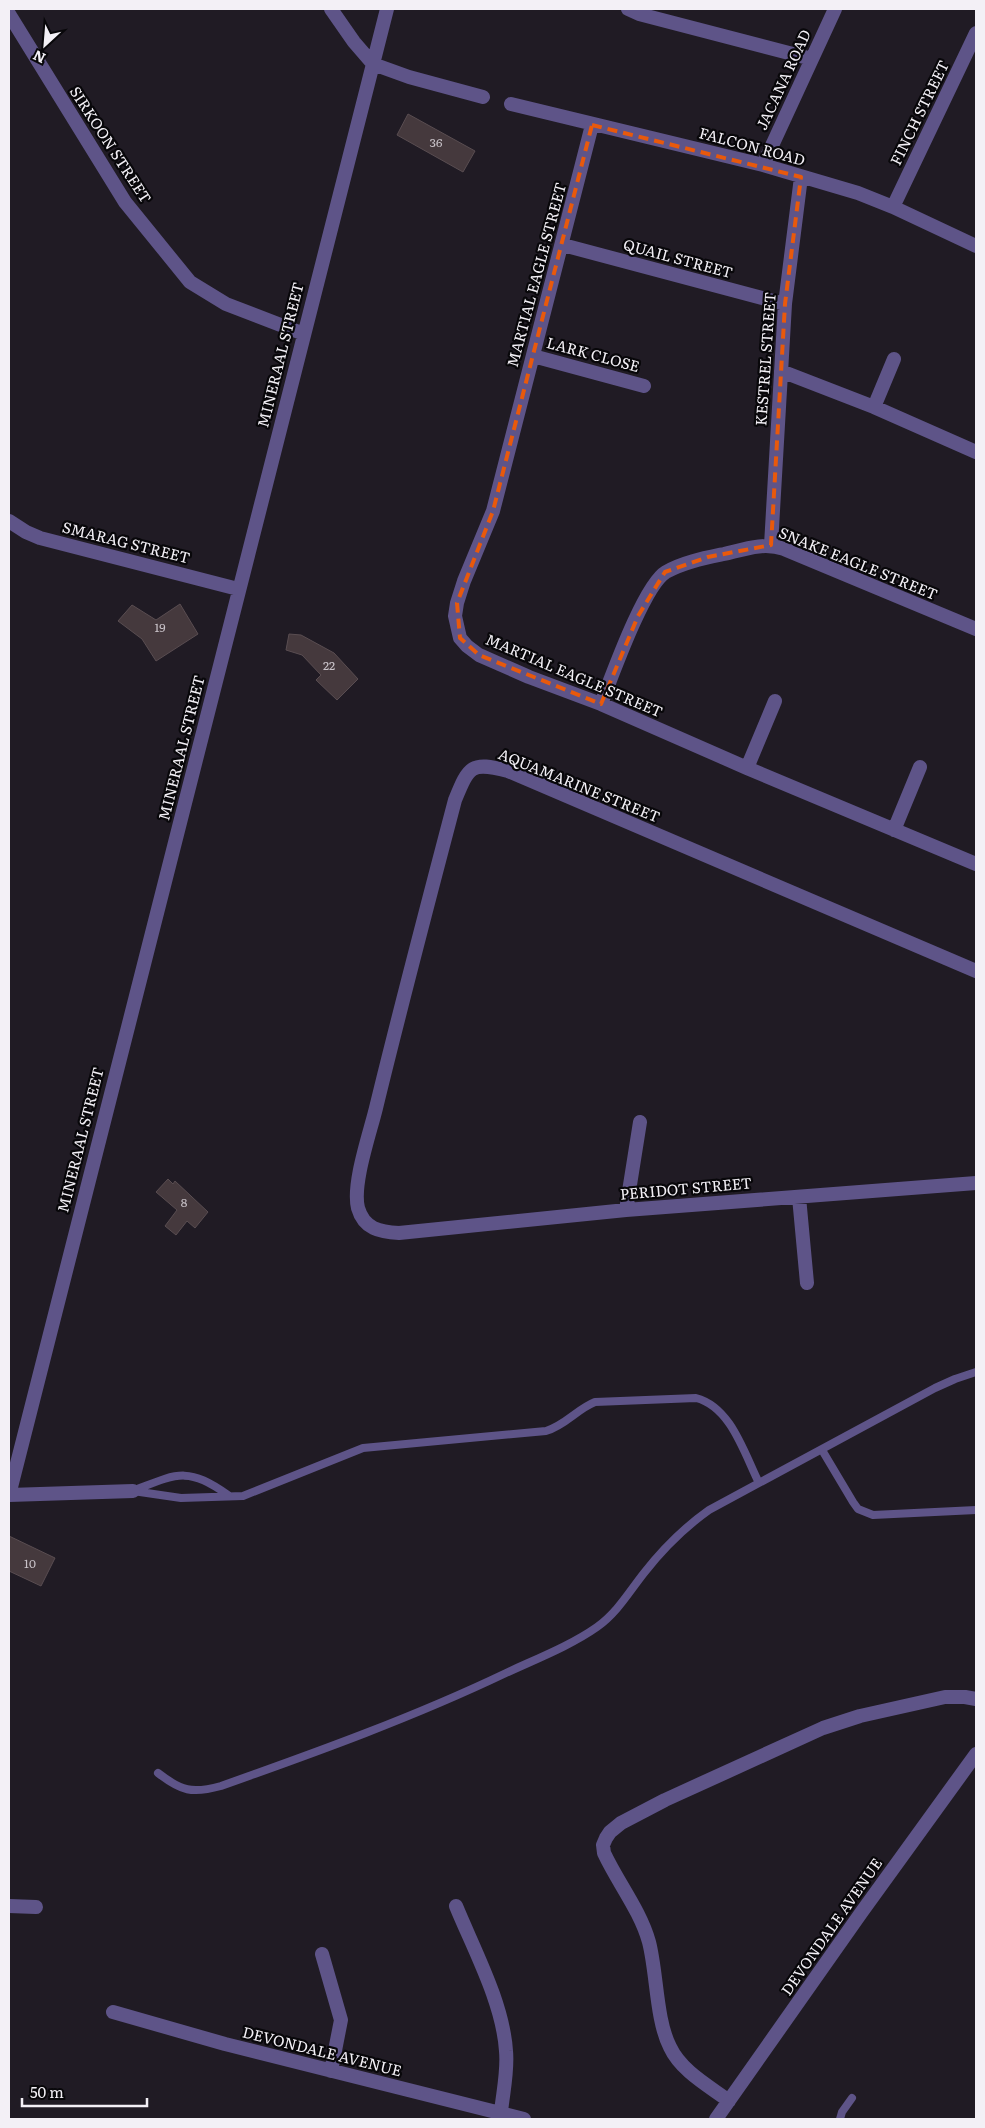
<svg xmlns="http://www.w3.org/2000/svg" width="985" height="2128" font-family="Literata,serif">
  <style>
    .building { fill: #45393d; stroke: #594d51 }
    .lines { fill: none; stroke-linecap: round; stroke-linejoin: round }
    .service { stroke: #5e5488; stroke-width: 8 }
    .minor { stroke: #5e5488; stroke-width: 14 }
    .marked { fill: none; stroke: #e8590c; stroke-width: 4; stroke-dasharray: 10 6; stroke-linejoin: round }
    .labels { text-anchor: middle; stroke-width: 4.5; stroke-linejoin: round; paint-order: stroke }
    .number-label { font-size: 12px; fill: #c8c2c8 }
    .street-label { font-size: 15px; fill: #f3f0f6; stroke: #08070a }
  </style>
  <rect width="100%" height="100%" fill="#201b24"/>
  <path class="building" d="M 408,114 L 475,151 L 463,172 L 397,135 Z
    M 180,604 L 198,634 L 156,661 L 142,639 L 118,621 L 132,605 L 156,620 Z
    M 289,634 L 301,635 L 334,653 L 358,679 L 337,700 L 316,680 L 321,675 L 302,655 L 286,650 Z
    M 168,1179 L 173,1184 L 175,1181 L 208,1212 L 195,1228 L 187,1221 L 176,1235 L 165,1226 L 177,1210 L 156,1192 Z
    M 9,1536 L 55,1558 L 41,1586 L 9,1571 Z"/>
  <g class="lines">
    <path class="service" d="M 822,1450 L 853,1502 L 858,1509 L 873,1515 L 976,1510
      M 135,1490 C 178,1473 188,1467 228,1495
      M 133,1491 L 181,1498 L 243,1496 L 363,1448 L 546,1431 C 566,1425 577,1409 595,1402 L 696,1398 C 731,1407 744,1453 759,1483
      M 158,1773 C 181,1791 192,1794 221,1786 C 317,1752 414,1717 506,1673 C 536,1659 570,1646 597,1627 C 617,1613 629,1592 644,1573 C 662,1550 685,1527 709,1510 L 935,1388 L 955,1379 L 976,1372
      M 840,2119 L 842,2112 L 852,2098"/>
    <path class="minor" d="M 331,9 L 354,42 L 373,64 L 409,77 L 483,97
      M 628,9 L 639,14 L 812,59
      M 9,14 L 125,202 L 190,282 L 226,304 L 304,334
      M 511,104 L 763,165 L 858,193 L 893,207 L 976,246
      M 592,125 L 493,511 L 464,581 L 457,603 L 455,616 L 460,638 L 467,646 L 479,655 L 529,677 L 601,704 L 747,768 L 976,864
      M 763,165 L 835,9
      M 893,207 L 976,33
      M 563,245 L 785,304
      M 533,356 L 644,386
      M 781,371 L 874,407 L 976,452
      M 874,407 L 894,359
      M 9,521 L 26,532 L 40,538 L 238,589
      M 771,545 L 785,304 L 801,177
      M 601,704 C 612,676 644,585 666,572 C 684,562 705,558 724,554 C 745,549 764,542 784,549 L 976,629
      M 747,768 L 775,701
      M 894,830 L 920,767
      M 976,971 L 508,771 C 471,761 469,766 455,800 C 428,903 401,1005 376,1108 C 370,1133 352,1184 358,1208 C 364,1229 380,1232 399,1233 L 626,1210 L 976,1183
      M 799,1197 L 807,1283
      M 626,1210 L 640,1122
      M 9,1495 L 387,9
      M 9,1495 L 133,1491
      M 9,1906 L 36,1907
      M 456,1906 C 474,1950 503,2003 506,2051 C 508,2071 503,2092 501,2112
      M 322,1954 L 341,2020 L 331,2071
      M 113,2012 L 225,2044 L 524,2119
      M 729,2101 C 709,2086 681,2071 670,2047 C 656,2020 657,1973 649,1942 C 640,1910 618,1883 604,1853 L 603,1845 L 606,1838 L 610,1832 L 621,1823 L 665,1800 L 823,1728 L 860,1716 L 945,1697 L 965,1697 L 976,1699
      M 716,2119 L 861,1913 L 976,1754"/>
  </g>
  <path class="marked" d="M 592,125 L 801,177 L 785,304 L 771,545 L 708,557 L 665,572 L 638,616 L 601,704 L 479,655 L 460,638 L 457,603 L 493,511 Z"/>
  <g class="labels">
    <g class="number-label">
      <text x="436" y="147">36</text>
      <text x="160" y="632">19</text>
      <text x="329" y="670">22</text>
      <text x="184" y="1207">8</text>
      <text x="30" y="1568">10</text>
    </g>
    <g class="street-label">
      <text transform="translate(784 80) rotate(-65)" y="5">JACANA ROAD</text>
      <text transform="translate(920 113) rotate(-64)" y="5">FINCH STREET</text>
      <text transform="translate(110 145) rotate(57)" y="5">SIRKOON STREET</text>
      <text transform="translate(752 147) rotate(15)" y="5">FALCON ROAD</text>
      <text transform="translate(678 259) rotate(15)" y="5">QUAIL STREET</text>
      <text transform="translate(537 275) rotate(-75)" y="5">MARTIAL EAGLE STREET</text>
      <text transform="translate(281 355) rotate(-76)" y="5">MINERAAL STREET</text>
      <text transform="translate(593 355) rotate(15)" y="5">LARK CLOSE</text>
      <text transform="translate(766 359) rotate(-86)" y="5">KESTREL STREET</text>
      <text transform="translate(126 543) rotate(14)" y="5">SMARAG STREET</text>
      <text transform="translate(858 564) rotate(22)" y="5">SNAKE EAGLE STREET</text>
      <text transform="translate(574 676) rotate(23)" y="5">MARTIAL EAGLE STREET</text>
      <text transform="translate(182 748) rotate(-76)" y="5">MINERAAL STREET</text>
      <text transform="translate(579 786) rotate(22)" y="5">AQUAMARINE STREET</text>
      <text transform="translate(81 1140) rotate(-76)" y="5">MINERAAL STREET</text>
      <text transform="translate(686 1189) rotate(-5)" y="5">PERIDOT STREET</text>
      <text transform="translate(832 1927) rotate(-55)" y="5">DEVONDALE AVENUE</text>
      <text transform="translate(322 2052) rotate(14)" y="5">DEVONDALE AVENUE</text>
    </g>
  </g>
  <rect width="985" height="2128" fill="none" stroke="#f3f0f6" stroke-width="20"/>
  <g transform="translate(45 45) rotate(206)" stroke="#08070a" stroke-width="4" paint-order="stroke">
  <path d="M0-4L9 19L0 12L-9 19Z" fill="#f3f0f6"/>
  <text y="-8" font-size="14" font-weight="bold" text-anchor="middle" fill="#f3f0f6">N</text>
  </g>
  <path d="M22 2098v8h125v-8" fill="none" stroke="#f3f0f6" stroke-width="2.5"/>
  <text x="30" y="2098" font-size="15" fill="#f3f0f6" stroke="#08070a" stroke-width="4" paint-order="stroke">50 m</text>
</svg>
